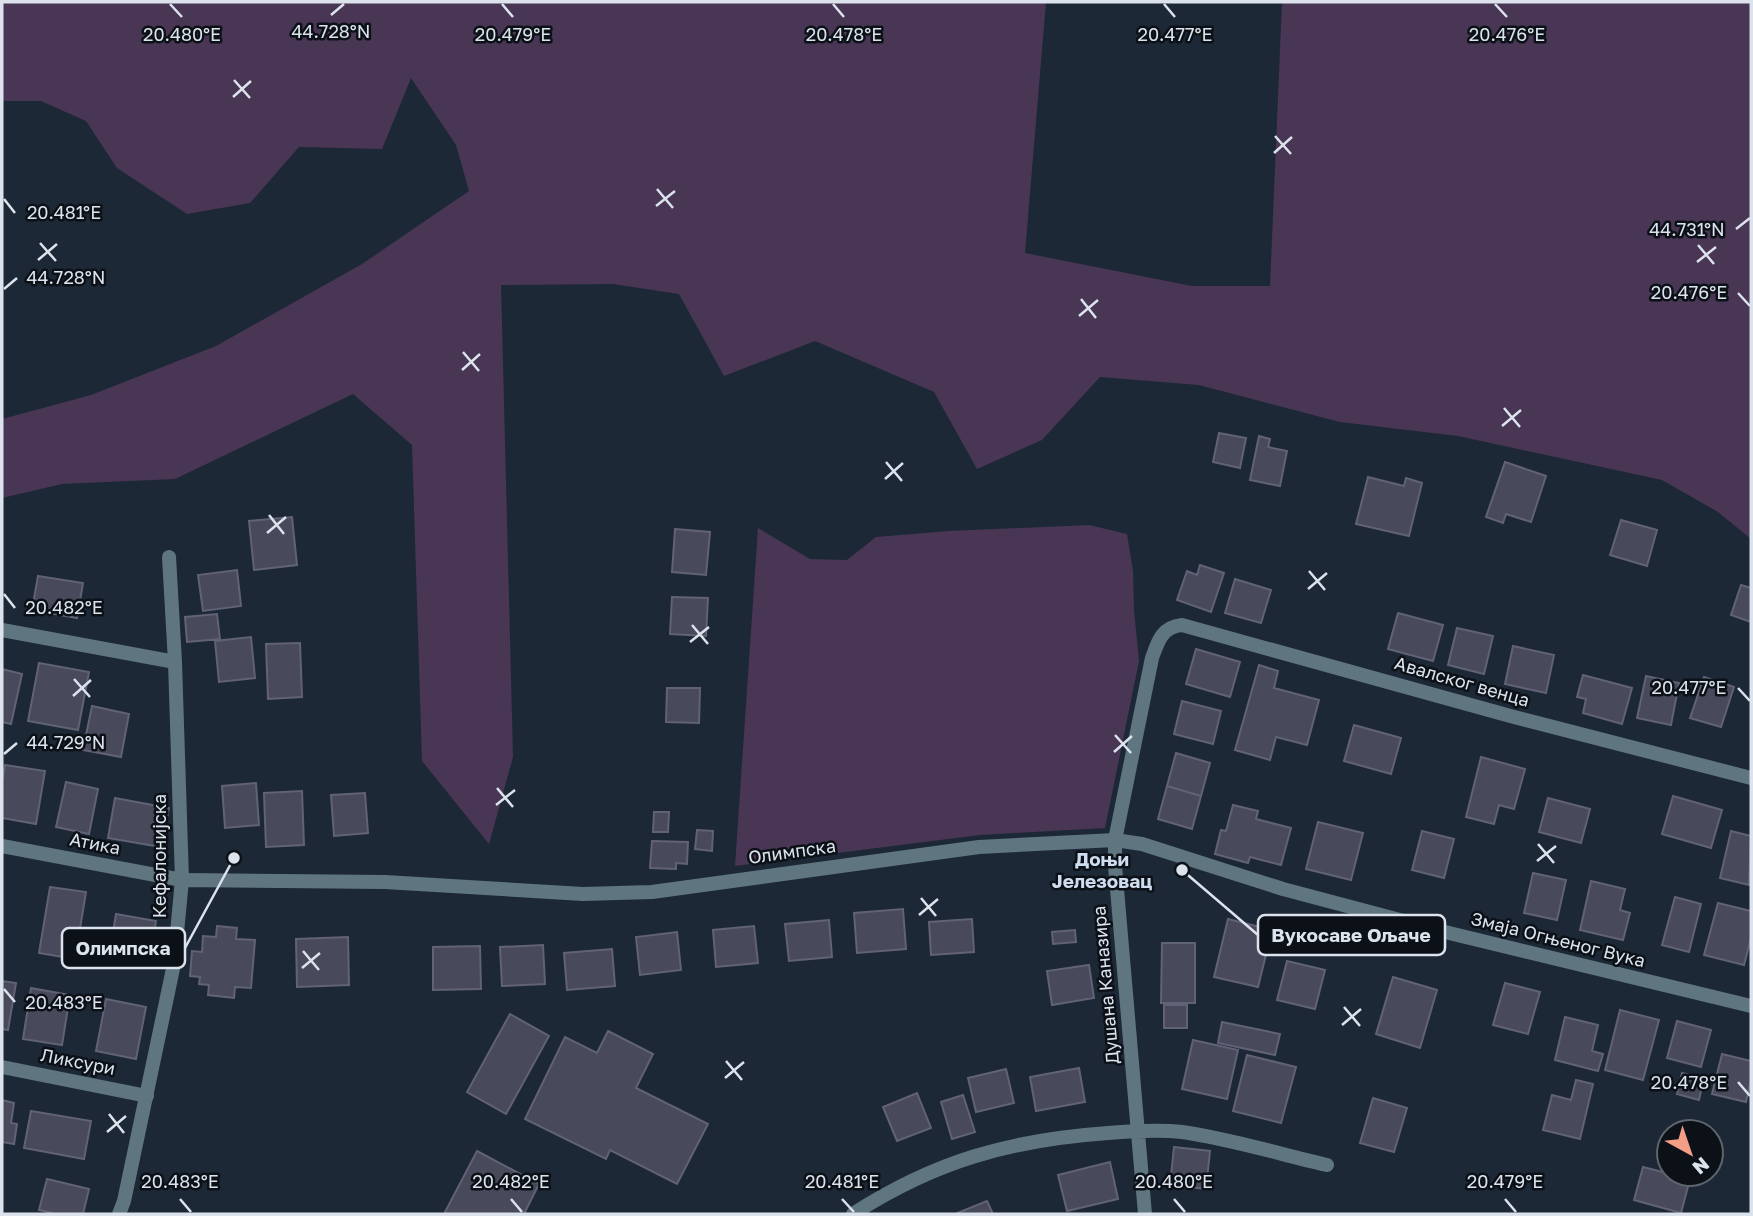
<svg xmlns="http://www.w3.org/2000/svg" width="1753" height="1216" font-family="'Golos Text',sans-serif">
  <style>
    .green { fill: #483654 }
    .building { fill: #48495b; stroke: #616275; stroke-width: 2 }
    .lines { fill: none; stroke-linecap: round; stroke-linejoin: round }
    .minor { stroke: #5f7680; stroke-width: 14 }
    .tertiary { stroke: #5f7680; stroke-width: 14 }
    .ticks { fill: none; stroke: #dce3ed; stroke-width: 2.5 }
    .labels { text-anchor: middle; stroke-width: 5; stroke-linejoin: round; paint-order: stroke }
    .street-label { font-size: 18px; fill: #dce3ed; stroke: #0c1117 }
    .neighbourhood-label { font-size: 19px; font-weight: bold; fill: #cedcf0; stroke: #0c1117 }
    .ticks-label { font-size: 18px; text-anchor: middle; fill: #dce3ed; stroke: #0c1117; stroke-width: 5; stroke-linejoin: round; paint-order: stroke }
    .leader { fill: none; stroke: #dce3ed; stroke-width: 2.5 }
    .callout-dot { fill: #dce3ed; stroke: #0c1117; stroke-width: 2.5 }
    .callout { fill: #0c1117; stroke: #dce3ed; stroke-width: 2.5 }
    .callout-label { font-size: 19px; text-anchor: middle; font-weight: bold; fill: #dce3ed }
  </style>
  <rect width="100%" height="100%" fill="#1d2837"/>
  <path class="green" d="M 2,2 L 1046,2 L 1025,253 L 1192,286 L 1270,286 L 1282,2 L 1751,2 L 1751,539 L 1718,512 L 1662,480 L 1458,436 L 1340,422 L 1199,385 L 1100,377 L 1042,440 L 977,469 L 934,392 L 815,341 L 724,376 L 679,294 L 613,284 L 501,285 L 513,757 L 489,844 L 422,761 L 412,445 L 353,394 L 175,479 L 62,484 L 2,498 L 2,419 L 91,395 L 216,346 L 362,264 L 469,191 L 456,145 L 411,78 L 382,149 L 299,147 L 250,203 L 187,214 L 117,168 L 86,121 L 41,101 L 2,101 Z
    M 1089,525 L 1127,534 L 1133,571 L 1134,610 L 1139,661 L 1105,828 L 980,835 L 735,866 L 758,528 L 810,559 L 847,560 L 876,537 L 949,531 Z"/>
  <path class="building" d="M 1219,433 L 1246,438 L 1240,468 L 1213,462 Z
    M 1259,436 L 1270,439 L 1268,447 L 1287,451 L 1280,486 L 1250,480 Z
    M 1505,462 L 1546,476 L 1531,522 L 1506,514 L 1503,523 L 1486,517 Z
    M 1368,477 L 1404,486 L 1406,478 L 1422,483 L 1409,536 L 1356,524 Z
    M 292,517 L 297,565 L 254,570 L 249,521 Z
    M 1621,520 L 1657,530 L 1647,566 L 1610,555 Z
    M 675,529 L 710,532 L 706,575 L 672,572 Z
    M 1200,565 L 1224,573 L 1211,612 L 1177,600 L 1187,571 L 1197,575 Z
    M 237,570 L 241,606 L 203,611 L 198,575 Z
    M 38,576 L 83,583 L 77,618 L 32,610 Z
    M 1235,579 L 1271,590 L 1261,623 L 1225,613 Z
    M 1741,585 L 1751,588 L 1751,622 L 1731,615 Z
    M 672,597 L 708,598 L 706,636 L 670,634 Z
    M 1398,613 L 1443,625 L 1433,661 L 1388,649 Z
    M 217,614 L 220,639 L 187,642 L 185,617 Z
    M 1457,628 L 1493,636 L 1484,674 L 1448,665 Z
    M 251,637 L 255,678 L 219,682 L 215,641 Z
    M 300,643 L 302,697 L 268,699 L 266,644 Z
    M 1513,646 L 1554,655 L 1546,693 L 1505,684 Z
    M 1196,649 L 1240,662 L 1230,697 L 1186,684 Z
    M 39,663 L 89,672 L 78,730 L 28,721 Z
    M 1259,665 L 1278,671 L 1274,688 L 1319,700 L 1307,745 L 1276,737 L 1270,760 L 1235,750 Z
    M 2,669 L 22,674 L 11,724 L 2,722 Z
    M 1583,675 L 1632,688 L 1622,724 L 1583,713 L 1586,699 L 1577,697 Z
    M 1646,676 L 1679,683 L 1671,725 L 1637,718 Z
    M 1704,677 L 1734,687 L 1721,727 L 1690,718 Z
    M 667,688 L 700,688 L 699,723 L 666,722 Z
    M 1182,701 L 1221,711 L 1213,744 L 1174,734 Z
    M 92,706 L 129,714 L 121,757 L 83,750 Z
    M 1354,725 L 1401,738 L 1391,774 L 1344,761 Z
    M 1176,753 L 1210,763 L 1201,796 L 1167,786 Z
    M 1481,757 L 1525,769 L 1514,809 L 1499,805 L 1494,824 L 1466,817 Z
    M 5,765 L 45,771 L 36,824 L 2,818 L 2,781 Z
    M 66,782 L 98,789 L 89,834 L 56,827 Z
    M 256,783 L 259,825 L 225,828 L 222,786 Z
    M 1167,786 L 1201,796 L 1192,829 L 1158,819 Z
    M 302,791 L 304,845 L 266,847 L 264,793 Z
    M 365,793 L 368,833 L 334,836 L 331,795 Z
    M 1673,796 L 1722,810 L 1711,848 L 1662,834 Z
    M 115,798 L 169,808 L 161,847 L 108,838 Z
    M 1548,798 L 1590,809 L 1581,843 L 1539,832 Z
    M 1233,805 L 1258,811 L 1256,819 L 1291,828 L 1281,865 L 1250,857 L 1248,863 L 1215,854 L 1221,830 L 1226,831 Z
    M 654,812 L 669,812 L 668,832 L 653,832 Z
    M 1318,822 L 1363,833 L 1351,880 L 1306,869 Z
    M 697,830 L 713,831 L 712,851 L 695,849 Z
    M 1422,831 L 1454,839 L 1444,878 L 1412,870 Z
    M 1731,831 L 1751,836 L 1749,885 L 1720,878 Z
    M 652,841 L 688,842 L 687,864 L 676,863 L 676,869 L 650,868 Z
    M 1533,873 L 1566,880 L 1557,920 L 1524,913 Z
    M 1591,881 L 1625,889 L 1620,910 L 1630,913 L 1623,940 L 1580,930 Z
    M 50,887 L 86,892 L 75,959 L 39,953 Z
    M 1675,897 L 1701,904 L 1689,952 L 1662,945 Z
    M 1718,903 L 1751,911 L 1751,938 L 1744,965 L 1704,955 Z
    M 903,909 L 906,949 L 857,953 L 854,913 Z
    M 116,914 L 156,921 L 148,968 L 108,962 Z
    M 972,919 L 974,952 L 931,955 L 929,922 Z
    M 1228,919 L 1272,930 L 1258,987 L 1214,977 Z
    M 829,920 L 832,957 L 789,961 L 785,924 Z
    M 217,926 L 237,928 L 236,939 L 255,940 L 251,988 L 235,987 L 234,998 L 208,995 L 209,985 L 199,984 L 200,977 L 190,976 L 192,951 L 202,952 L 203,936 L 216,937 Z
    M 754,926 L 758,963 L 716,967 L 713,930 Z
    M 1075,930 L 1076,942 L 1053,944 L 1052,932 Z
    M 677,932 L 681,970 L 640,975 L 636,937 Z
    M 348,937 L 349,985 L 297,987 L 296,939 Z
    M 1162,943 L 1195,943 L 1195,1003 L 1161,1003 Z
    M 543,945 L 545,984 L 502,986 L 500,947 Z
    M 480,946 L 481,989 L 433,990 L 433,947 Z
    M 612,949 L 615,986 L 567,990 L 564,953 Z
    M 1287,961 L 1325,970 L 1315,1009 L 1277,1000 Z
    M 1089,965 L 1094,998 L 1052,1005 L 1047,971 Z
    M 1393,977 L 1437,990 L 1420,1048 L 1376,1034 Z
    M 2,981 L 16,983 L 8,1030 L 2,1029 Z
    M 1505,983 L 1540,992 L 1528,1034 L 1493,1025 Z
    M 31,988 L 70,995 L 62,1045 L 23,1039 Z
    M 106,999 L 146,1007 L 136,1059 L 96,1051 Z
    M 1164,1005 L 1187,1005 L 1187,1028 L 1164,1028 Z
    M 1620,1010 L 1659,1020 L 1643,1080 L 1605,1070 Z
    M 510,1014 L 549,1036 L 506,1114 L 467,1092 Z
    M 1565,1017 L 1598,1025 L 1592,1051 L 1603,1054 L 1598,1071 L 1555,1060 Z
    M 1677,1021 L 1711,1030 L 1701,1067 L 1667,1058 Z
    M 1222,1022 L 1280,1034 L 1275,1055 L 1218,1043 Z
    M 608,1031 L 653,1054 L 636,1088 L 708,1124 L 677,1184 L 610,1150 L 606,1159 L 525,1119 L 565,1037 L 597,1053 Z
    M 1193,1040 L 1238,1050 L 1227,1099 L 1182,1089 Z
    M 1722,1054 L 1751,1061 L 1751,1080 L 1746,1102 L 1712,1094 Z
    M 1247,1055 L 1296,1067 L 1281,1123 L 1233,1111 Z
    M 1079,1068 L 1085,1102 L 1036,1111 L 1030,1077 Z
    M 1006,1069 L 1014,1103 L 976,1112 L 968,1078 Z
    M 1682,1073 L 1704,1078 L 1699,1100 L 1677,1094 Z
    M 1576,1080 L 1593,1084 L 1580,1139 L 1543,1130 L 1552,1095 L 1571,1100 Z
    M 917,1093 L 931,1128 L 897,1141 L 883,1107 Z
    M 963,1095 L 975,1132 L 952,1139 L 941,1102 Z
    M 1373,1098 L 1407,1108 L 1394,1152 L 1360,1143 Z
    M 2,1100 L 14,1103 L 11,1123 L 17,1124 L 14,1144 L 2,1142 Z
    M 31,1111 L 91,1121 L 84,1159 L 24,1148 Z
    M 1174,1147 L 1210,1151 L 1206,1189 L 1170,1185 Z
    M 477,1151 L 539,1184 L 524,1214 L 444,1214 Z
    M 1110,1162 L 1118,1199 L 1067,1211 L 1058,1175 Z
    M 1643,1167 L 1690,1179 L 1681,1213 L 1634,1200 Z
    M 47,1179 L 89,1189 L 83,1214 L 57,1214 L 39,1210 Z
    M 987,1201 L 993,1214 L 955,1214 Z"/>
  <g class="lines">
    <path class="minor" d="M 2,630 L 175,662
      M 2,846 L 182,880 L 175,662 L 169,557
      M 2,1067 L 147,1096
      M 853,1214 C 935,1161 1010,1140 1108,1133 C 1132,1131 1158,1129 1182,1132 C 1231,1139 1279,1154 1327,1165
      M 1145,1214 L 1115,866 L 1115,840 L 1152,658 C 1158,641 1162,627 1182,625 L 1514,717 L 1751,778"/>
    <path class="tertiary" d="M 119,1214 L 124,1201 L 174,964 L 182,880 L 385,882 L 583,894 L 652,892 L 979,847 L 1115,840 L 1142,844 L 1283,889 L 1445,932 L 1751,1006"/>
  </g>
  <path class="ticks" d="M 170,4 L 182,17M 502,4 L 513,17M 833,4 L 844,17M 1164,4 L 1175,17M 1495,4 L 1507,17M 331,15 L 344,4M 234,80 L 250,98M 233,97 L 251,81M 1275,136 L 1291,154M 1274,153 L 1292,137M 657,189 L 673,208M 4,199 L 15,213M 656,206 L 675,191M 1736,229 L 1750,218M 40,243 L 56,261M 1698,245 L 1714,264M 38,260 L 57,244M 1697,262 L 1716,247M 4,289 L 17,278M 1738,293 L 1750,306M 1081,299 L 1096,318M 1079,316 L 1098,300M 463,352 L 479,371M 462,370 L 480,354M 1504,408 L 1520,427M 1502,426 L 1521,410M 886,462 L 902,481M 885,479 L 903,463M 269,515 L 284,534M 267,533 L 286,517M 1309,571 L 1325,590M 1308,589 L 1327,573M 4,594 L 15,608M 692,625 L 708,644M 690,642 L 709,627M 74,679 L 90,697M 1738,688 L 1750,701M 73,696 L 91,680M 1115,735 L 1131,753M 1114,752 L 1132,736M 4,754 L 17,743M 497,788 L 513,807M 496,805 L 515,790M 1538,844 L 1554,863M 1537,861 L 1556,846M 921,898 L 936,916M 919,915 L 938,899M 303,951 L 319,970M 302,968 L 320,953M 4,989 L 15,1002M 1344,1007 L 1360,1026M 1342,1025 L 1361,1009M 726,1061 L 742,1080M 725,1078 L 744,1062M 1738,1082 L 1750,1096M 109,1114 L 124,1133M 107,1132 L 126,1116M 180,1199 L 191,1212M 511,1199 L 522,1212M 842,1199 L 854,1212M 1174,1199 L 1185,1212M 1505,1199 L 1516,1212"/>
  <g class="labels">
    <g class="street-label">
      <text transform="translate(1462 682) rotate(16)" y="6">Авалског венца</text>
      <text transform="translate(95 844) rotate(11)" y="6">Атика</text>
      <text transform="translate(792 852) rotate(-8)" y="6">Олимпска</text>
      <text transform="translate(160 856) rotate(-90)" y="6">Кефалонијска</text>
      <text transform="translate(1558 940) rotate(14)" y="6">Змаја Огњеног Вука</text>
      <text transform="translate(1106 985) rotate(-95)" y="6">Душана Каназира</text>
      <text transform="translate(78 1062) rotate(11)" y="6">Ликсури</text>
    </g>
    <g class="neighbourhood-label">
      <text x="1102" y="866">Доњи<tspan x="1102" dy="22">Јелезовац</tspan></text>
    </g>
  </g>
  <g class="ticks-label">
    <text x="331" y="38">44.728°N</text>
    <text x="1507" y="41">20.476°E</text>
    <text x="182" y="41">20.480°E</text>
    <text x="513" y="41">20.479°E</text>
    <text x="844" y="41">20.478°E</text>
    <text x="1175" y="41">20.477°E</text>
    <text x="64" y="219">20.481°E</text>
    <text x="1687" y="236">44.731°N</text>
    <text x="66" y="284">44.728°N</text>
    <text x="1689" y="299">20.476°E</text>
    <text x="64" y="614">20.482°E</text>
    <text x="1689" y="694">20.477°E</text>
    <text x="66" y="749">44.729°N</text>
    <text x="64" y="1009">20.483°E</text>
    <text x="1689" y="1089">20.478°E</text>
    <text x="180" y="1188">20.483°E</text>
    <text x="511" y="1188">20.482°E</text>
    <text x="842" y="1188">20.481°E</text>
    <text x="1174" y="1188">20.480°E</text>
    <text x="1505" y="1188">20.479°E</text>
  </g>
  <path class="leader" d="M1182 870L1258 935M234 858L185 948"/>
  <g class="callout-dot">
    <circle cx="1182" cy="870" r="7"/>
    <circle cx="234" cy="858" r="7"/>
  </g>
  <g class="callout">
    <rect x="1258" y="915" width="187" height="40" rx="7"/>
    <rect x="62" y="928" width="123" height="40" rx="7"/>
  </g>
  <g class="callout-label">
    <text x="1351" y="942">Вукосаве Ољаче</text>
    <text x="123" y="955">Олимпска</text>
  </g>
  <rect width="1753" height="1216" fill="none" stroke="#dce3ed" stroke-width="7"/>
  <g transform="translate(1690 1153) rotate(140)"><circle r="33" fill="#0c1117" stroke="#5f656d" stroke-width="2"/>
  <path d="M0-5L12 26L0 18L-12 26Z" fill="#f49e88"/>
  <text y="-10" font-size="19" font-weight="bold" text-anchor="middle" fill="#dce3ed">N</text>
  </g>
</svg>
